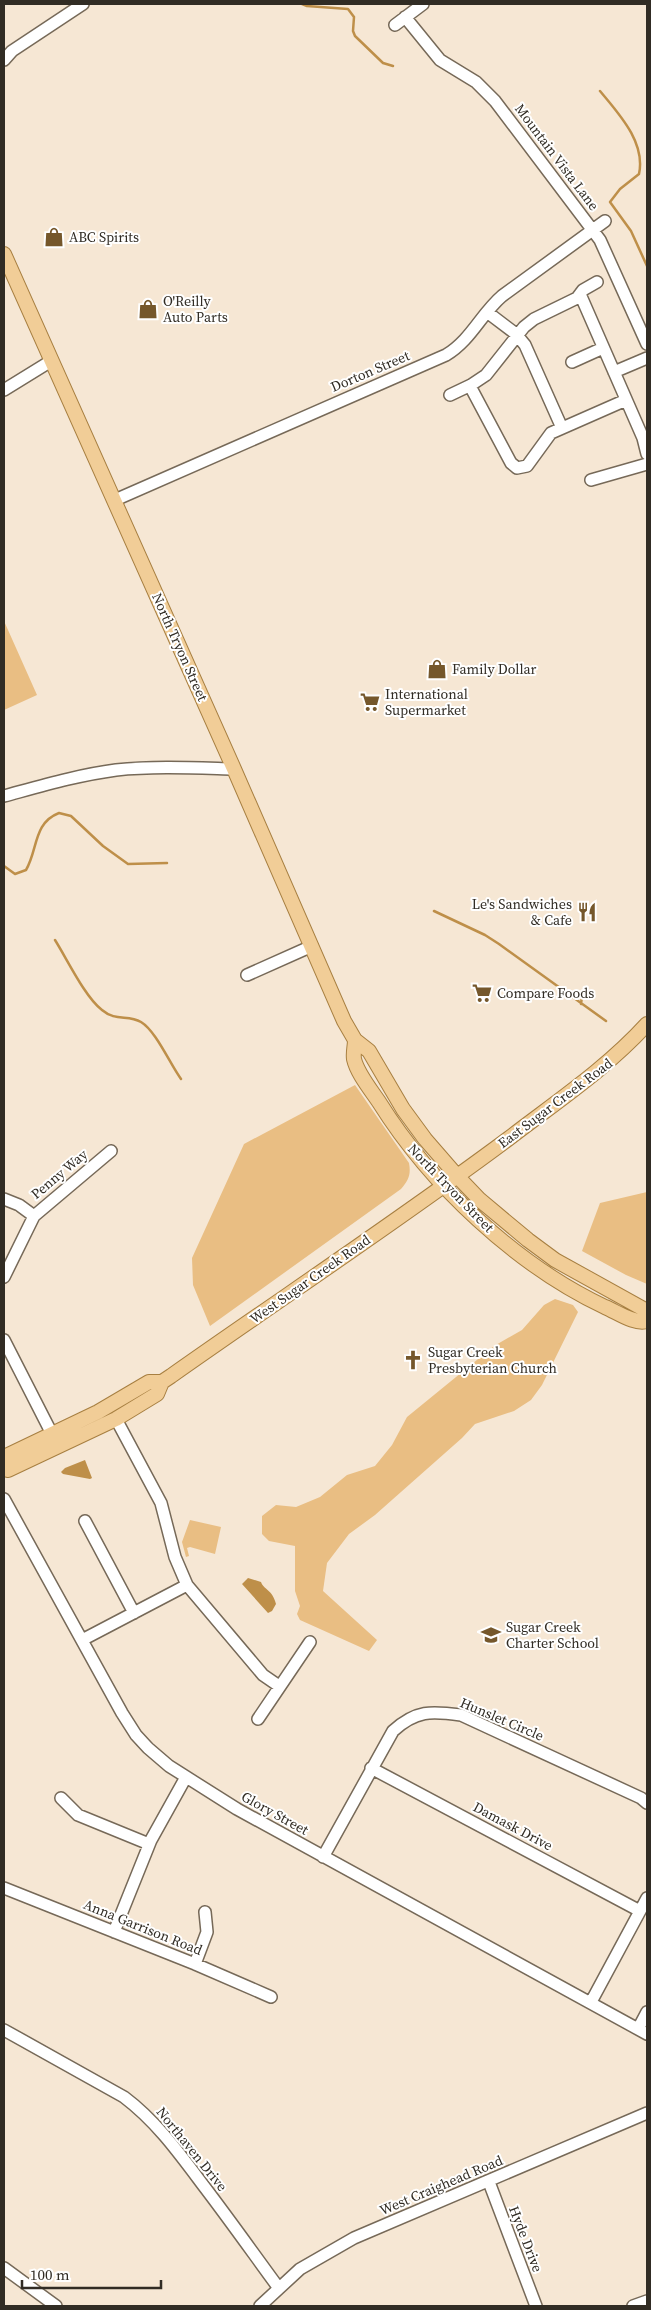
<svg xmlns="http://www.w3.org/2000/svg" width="651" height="2310" font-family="'Source Serif 4',serif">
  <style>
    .green { fill: #e9be83 }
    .water { fill: #be8f49 }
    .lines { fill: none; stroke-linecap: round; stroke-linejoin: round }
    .stream { stroke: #be8f49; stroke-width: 2.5 }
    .minor-casing { stroke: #766958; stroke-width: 14 }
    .major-casing { stroke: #a77f41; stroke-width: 16 }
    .minor { stroke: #fff; stroke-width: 11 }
    .major { stroke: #f1cd97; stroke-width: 14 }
    .labels { text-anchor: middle; stroke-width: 4; stroke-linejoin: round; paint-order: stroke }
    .street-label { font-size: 14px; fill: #312c24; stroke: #fff }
    .poi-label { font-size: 14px; fill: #312c24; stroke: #fff; text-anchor: start }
  </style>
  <rect width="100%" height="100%" fill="#f6e7d4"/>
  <path class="green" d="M 4,621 L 37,695 L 4,710 Z
    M 355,1085 L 409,1163 C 411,1174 409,1180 401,1189 L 210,1326 L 193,1285 L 192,1258 L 244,1144 Z
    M 647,1192 L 647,1284 L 626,1275 L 582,1251 L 600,1203 Z
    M 555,1299 L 573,1305 L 578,1312 L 542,1385 L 531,1400 L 514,1411 L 475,1424 L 462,1438 L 375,1515 L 349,1534 L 327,1563 L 323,1591 L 377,1640 L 369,1651 L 300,1620 L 297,1614 L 300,1606 L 295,1591 L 295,1546 L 269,1541 L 262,1534 L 262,1516 L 276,1505 L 296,1507 L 320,1497 L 347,1475 L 375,1466 L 392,1445 L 407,1417 L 494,1346 L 522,1330 L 544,1305 Z
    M 190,1520 L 221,1527 L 215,1554 L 190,1547 L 187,1548 L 189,1556 L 186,1557 L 182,1542 Z"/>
  <path class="water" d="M 85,1460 L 92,1478 L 90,1479 L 63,1474 L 61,1472 L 65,1468 Z
    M 248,1578 L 261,1582 C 264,1590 272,1589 276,1604 L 272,1611 L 268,1613 L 242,1584 Z"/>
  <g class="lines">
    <path class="stream" d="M 302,4 L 307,6 L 348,9 L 354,17 L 353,31 L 355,36 L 383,63 L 393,66
      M 600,91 C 618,113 646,142 639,174 L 620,189 L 610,202 L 631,231 L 647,266
      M 4,866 L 15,874 L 26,870 C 38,850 33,823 59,813 L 71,816 L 103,846 L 128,864 L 167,863
      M 434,911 L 485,935 L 499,944 L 606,1021
      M 55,940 C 67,959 85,997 102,1010 C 116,1022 128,1014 141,1022 C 156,1031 170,1064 181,1079
      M 581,1004 L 582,996"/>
    <defs>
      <path id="minor" d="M 405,17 L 440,60 L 476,82 L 495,101 L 600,240 L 647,344
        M 395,25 L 423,4
        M 4,60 L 12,51 L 83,4
        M 580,294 L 643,438 L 647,454
        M 487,312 L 516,334 L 525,345 L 562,428
        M 572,362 L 603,348
        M 614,372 L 647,358
        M 470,386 L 511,463 L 517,468 L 527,466 L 551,433 L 626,400
        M 4,390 L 51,361
        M 450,395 L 471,385 L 486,375 L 524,327 L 534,319 L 577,298 L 583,290 L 597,282
        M 591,480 L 647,464
        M 115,500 L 446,355 C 471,340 481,314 502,296 L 605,221
        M 4,796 C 41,786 78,775 116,770 C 155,766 195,768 234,769
        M 247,975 L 312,946
        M 4,1199 L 19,1205 L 34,1216
        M 4,1277 L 34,1216 L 111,1151
        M 4,1340 L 52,1434
        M 116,1419 L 161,1503 L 175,1557 L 187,1585 L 263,1675 L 279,1686
        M 4,1499 L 122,1713 L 136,1735 L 148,1748 L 169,1766 L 237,1809 L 647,2034
        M 85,1521 L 134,1613
        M 82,1640 L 187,1585
        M 258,1719 L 310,1642
        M 371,1768 L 640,1911
        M 61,1798 L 78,1815 L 149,1844
        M 323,1857 L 393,1731 C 416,1710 431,1711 461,1715 L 641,1798 L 647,1803
        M 4,1888 L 195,1964 L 271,1997
        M 114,1932 L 151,1840 L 186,1777
        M 195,1964 L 207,1932 L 205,1912
        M 591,2002 L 647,1898
        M 638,2029 L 647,2012
        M 4,2030 L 124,2097 C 156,2121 179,2153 203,2185 C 229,2219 253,2253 278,2287
        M 489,2182 L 536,2306
        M 4,2268 L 56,2306
        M 260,2306 L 300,2269 L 354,2238 L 647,2113
        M 633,2306 L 647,2301"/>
      <path id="major" d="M 4,254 L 234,769 L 344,1021 L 355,1040 L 369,1051 L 403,1109 L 425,1139 L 458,1177 L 480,1200 L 528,1240 L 555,1260 L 647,1311
        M 355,1040 C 355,1046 353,1053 354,1059 C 357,1073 371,1090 379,1102 C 431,1185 516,1265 605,1307 C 617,1312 635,1325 647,1321
        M 4,1457 L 98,1412 L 149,1382 L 162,1382 L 171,1376 C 283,1297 398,1221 508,1139 C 556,1102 606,1069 647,1024
        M 4,1469 L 8,1470 L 116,1419 L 157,1394 L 162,1382"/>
    </defs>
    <use href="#minor" class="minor-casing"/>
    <use href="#major" class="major-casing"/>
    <use href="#minor" class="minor"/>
    <use href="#major" class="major"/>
  </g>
  <defs>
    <symbol id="shop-bare" viewBox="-9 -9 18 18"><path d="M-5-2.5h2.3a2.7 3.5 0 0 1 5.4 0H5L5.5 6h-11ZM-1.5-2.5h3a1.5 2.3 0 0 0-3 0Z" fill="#75572b" stroke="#fff" stroke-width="2.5" paint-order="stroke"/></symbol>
    <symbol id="supermarket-bare" viewBox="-9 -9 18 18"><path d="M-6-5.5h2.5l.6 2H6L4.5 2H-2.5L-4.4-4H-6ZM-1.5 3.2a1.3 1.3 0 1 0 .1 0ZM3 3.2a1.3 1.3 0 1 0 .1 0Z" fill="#75572b" stroke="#fff" stroke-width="2.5" paint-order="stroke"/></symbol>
    <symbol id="restaurant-bare" viewBox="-9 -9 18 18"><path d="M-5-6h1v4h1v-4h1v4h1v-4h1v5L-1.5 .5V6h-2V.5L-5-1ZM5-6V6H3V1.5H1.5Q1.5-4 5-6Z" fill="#75572b" stroke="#fff" stroke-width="2.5" paint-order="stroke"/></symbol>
    <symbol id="church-bare" viewBox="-9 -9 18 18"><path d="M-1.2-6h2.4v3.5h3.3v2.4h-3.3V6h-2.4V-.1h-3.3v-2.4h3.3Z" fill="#75572b" stroke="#fff" stroke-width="2.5" paint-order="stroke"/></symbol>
    <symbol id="school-bare" viewBox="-9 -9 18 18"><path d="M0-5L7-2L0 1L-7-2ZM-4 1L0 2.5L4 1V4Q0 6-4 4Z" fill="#75572b" stroke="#fff" stroke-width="2.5" paint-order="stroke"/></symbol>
  </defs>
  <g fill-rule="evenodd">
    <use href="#shop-bare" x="40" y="223" width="28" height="28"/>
    <use href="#shop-bare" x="134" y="295" width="28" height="28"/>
    <use href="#shop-bare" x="423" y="655" width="28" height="28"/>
    <use href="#supermarket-bare" x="356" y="688" width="28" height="28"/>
    <use href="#restaurant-bare" x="573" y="898" width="28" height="28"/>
    <use href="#supermarket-bare" x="468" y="979" width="28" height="28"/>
    <use href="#church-bare" x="399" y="1346" width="28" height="28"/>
    <use href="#school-bare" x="477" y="1621" width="28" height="28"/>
  </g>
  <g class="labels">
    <g class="street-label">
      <text transform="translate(557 157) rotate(53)" y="5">Mountain Vista Lane</text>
      <text transform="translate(370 371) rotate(-23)" y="5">Dorton Street</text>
      <text transform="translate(180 647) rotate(66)" y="5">North Tryon Street</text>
      <text transform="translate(555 1103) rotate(-37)" y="5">East Sugar Creek Road</text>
      <text transform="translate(59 1174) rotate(-40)" y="5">Penny Way</text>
      <text transform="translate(451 1188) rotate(46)" y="5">North Tryon Street</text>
      <text transform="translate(310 1279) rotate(-35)" y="5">West Sugar Creek Road</text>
      <text transform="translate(502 1719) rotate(23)" y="5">Hunslet Circle</text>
      <text transform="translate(275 1813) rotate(29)" y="5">Glory Street</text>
      <text transform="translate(513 1826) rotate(28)" y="5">Damask Drive</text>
      <text transform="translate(143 1927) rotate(22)" y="5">Anna Garrison Road</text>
      <text transform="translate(192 2149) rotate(51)" y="5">Northaven Drive</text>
      <text transform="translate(441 2185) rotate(-23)" y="5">West Craighead Road</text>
      <text transform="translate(526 2239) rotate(69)" y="5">Hyde Drive</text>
    </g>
    <g class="poi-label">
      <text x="69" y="242">ABC Spirits</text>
      <text x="163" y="306">O'Reilly<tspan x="163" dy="16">Auto Parts</tspan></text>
      <text x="452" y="674">Family Dollar</text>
      <text x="385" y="699">International<tspan x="385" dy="16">Supermarket</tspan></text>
      <text x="572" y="909" text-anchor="end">Le's Sandwiches<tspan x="572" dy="16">&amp; Cafe</tspan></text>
      <text x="497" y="998">Compare Foods</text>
      <text x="428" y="1357">Sugar Creek<tspan x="428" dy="16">Presbyterian Church</tspan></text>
      <text x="506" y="1632">Sugar Creek<tspan x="506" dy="16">Charter School</tspan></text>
    </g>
  </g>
  <rect width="651" height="2310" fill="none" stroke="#312c24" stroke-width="10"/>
  <path d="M22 2280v8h139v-8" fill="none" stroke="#312c24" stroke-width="2.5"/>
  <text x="30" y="2280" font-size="15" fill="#312c24" stroke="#ffffff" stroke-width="4" paint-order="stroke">100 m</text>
</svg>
